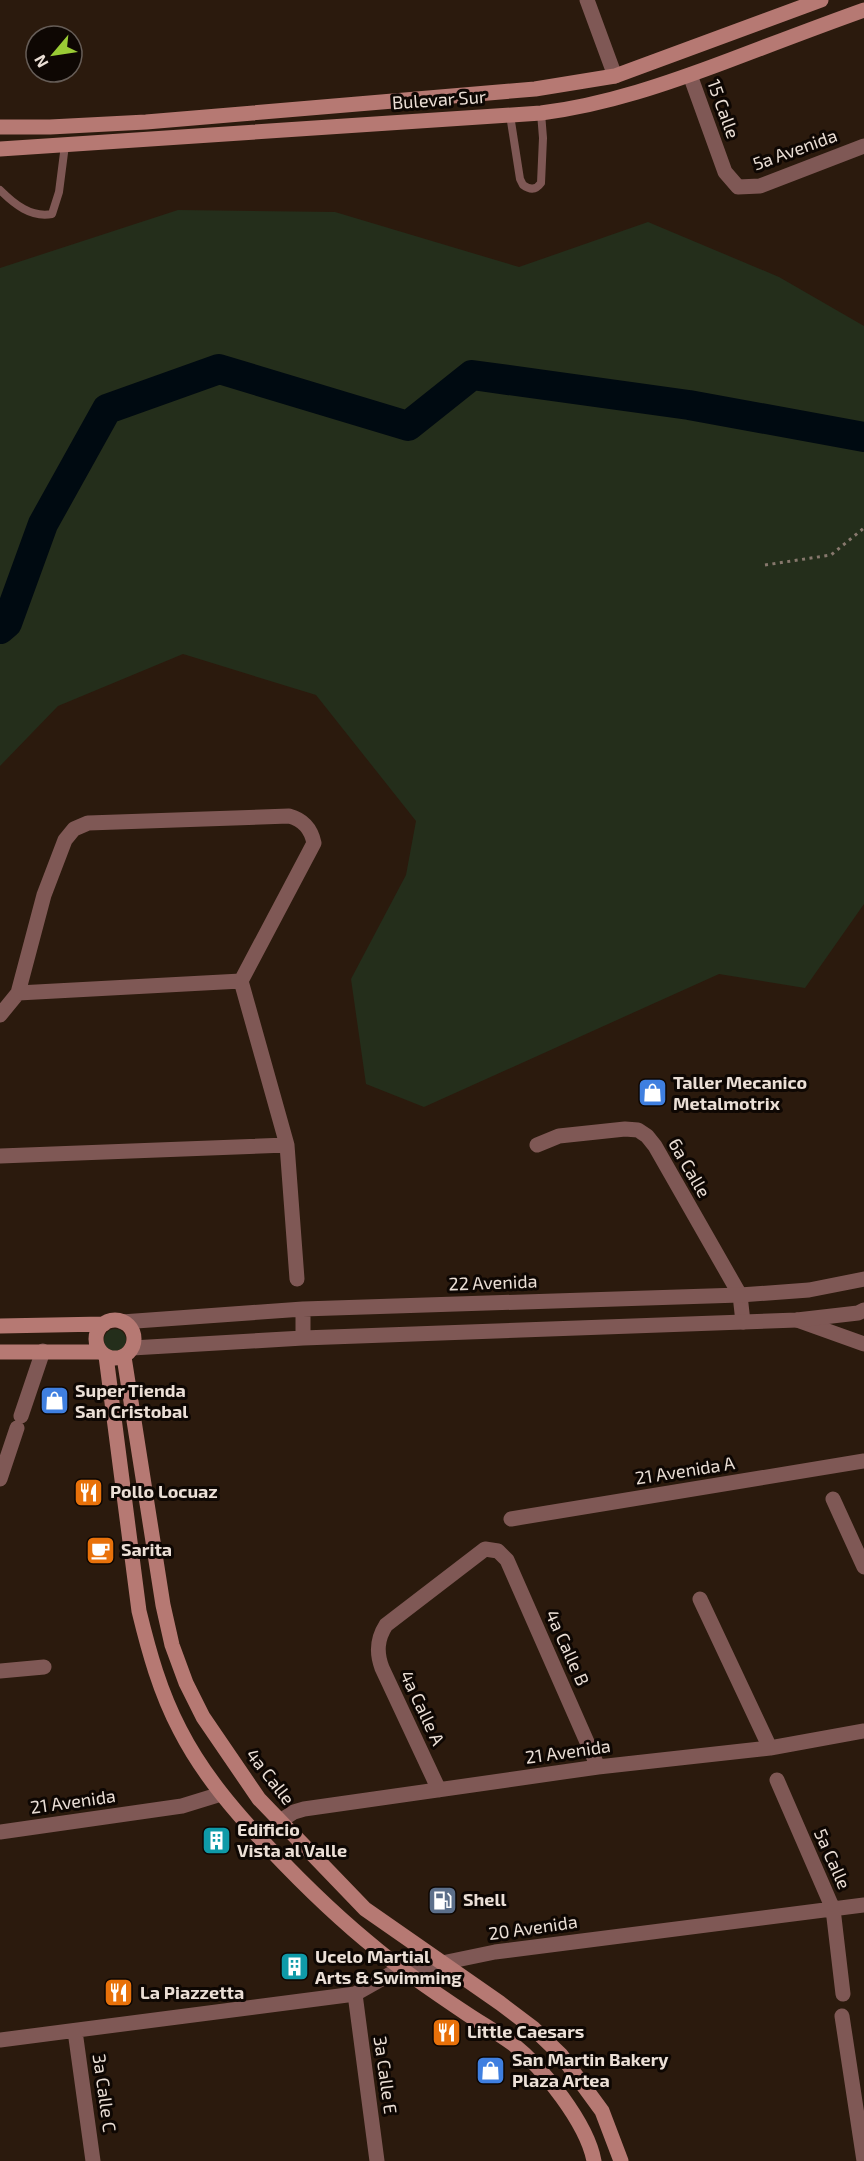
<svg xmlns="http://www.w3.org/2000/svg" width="864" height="2161" font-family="'Exo 2',sans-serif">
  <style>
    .green { fill: #242e1b }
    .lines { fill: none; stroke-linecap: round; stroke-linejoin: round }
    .river { stroke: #000a11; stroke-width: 30 }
    .path { stroke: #87786d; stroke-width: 3; stroke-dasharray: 3 4.5; stroke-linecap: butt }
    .service { stroke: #7f5855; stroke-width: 8 }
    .minor { stroke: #7f5855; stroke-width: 15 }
    .tertiary { stroke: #7f5855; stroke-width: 15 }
    .secondary { stroke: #b67973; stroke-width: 15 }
    .labels { text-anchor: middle; stroke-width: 6; stroke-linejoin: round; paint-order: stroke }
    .street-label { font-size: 18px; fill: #ebdfd6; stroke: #0e0703 }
    .poi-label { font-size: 18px; font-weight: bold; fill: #ebdfd6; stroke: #0e0703; text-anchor: start }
  </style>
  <rect width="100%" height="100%" fill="#2b1a0d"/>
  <path class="green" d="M 178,210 L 335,212 L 519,267 L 648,222 L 779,277 L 864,326 L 864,904 L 805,988 L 719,974 L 424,1107 L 366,1084 L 351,979 L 406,875 L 416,821 L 316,695 L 183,654 L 58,706 L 0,766 L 0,268 Z
    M104 1340a11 11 0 1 1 22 0a11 11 0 1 1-22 0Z"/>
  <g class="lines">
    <path class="river" d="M 0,629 L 7,623 L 43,524 L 107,409 L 219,369 L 408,426 L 472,375 L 689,405 L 864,437"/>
    <path class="path" d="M 765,565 L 831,555 L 864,528"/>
    <path class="service" d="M 510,115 L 520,179 L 523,185 C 530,190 536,190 541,183 L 543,138 L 541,113
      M 0,190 C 14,204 31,218 52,214 L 59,192 L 65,145"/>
    <path class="minor" d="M 587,0 L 615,76
      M 690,75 L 725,172 L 738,187 L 760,186 L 864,146
      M 18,993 L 241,981
      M 0,1015 L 18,993 L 44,895 L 65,840 L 74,829 L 88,823 L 289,816 C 304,820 311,829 314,843 L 241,981 L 287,1145 L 297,1279
      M 537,1145 L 559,1136 L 625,1129 L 638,1130 L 647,1136 L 655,1146 L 740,1295 L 743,1322
      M 0,1156 L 287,1145
      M 797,1320 L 864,1344
      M 21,1416 L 43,1351
      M 0,1479 L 17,1428
      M 833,1499 L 864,1567
      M 511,1519 L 864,1461
      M 700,1599 L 770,1748
      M 0,1671 L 44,1667
      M 777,1780 L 833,1909 L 843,1994
      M 439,1790 L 382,1668 C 376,1652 377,1639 386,1625 L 485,1549 L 498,1551 L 507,1560 L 598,1767
      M 280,1821 L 294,1812 L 304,1809 L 598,1767 L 770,1748 L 864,1731
      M 0,1832 L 182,1806 L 221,1794
      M 355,1994 L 377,2161
      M 842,2016 L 864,2161
      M 75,2031 L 93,2161
      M 0,2040 L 355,1994 L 401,1968 L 442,1963 L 495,1952 L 864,1905"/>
    <path class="tertiary" d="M 122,1322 L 303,1309 L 740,1295 L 809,1290 L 864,1279
      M 303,1338 L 303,1309
      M 132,1348 L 303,1338 L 797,1320 L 858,1313 L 864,1310"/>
    <path class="secondary" d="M 0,127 L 50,127 L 146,122 L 535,89 L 615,76 L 821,0
      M 0,149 L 541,113 C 606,105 669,83 730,60 C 775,43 819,26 864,10
      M96 1339a19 19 0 1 1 38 0a19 19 0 1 1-38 0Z
      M 0,1326 L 104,1324
      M 0,1352 L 101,1352
      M 106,1356 L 139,1611 C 149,1652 160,1692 180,1730 C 203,1775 236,1813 270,1849 C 304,1885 340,1920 379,1951 C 407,1974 437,1994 467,2014 C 482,2024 498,2033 513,2044 C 543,2068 587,2123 594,2161
      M 124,1357 L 163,1605 L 172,1645 L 186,1683 L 203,1717 L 259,1799 L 365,1909 L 500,2003 L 533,2028 L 561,2055 L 602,2111 L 621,2161"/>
  </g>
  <defs>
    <symbol id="shop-square" viewBox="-11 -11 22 22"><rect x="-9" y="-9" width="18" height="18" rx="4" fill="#3f7fe0" stroke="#0e0703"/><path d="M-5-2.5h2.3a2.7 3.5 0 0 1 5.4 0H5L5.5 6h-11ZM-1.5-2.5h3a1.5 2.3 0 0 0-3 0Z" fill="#fff"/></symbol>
    <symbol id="restaurant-square" viewBox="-11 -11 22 22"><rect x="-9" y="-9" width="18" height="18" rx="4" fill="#e8710a" stroke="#0e0703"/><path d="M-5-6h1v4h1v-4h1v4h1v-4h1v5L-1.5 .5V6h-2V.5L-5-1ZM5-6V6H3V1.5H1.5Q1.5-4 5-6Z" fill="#fff"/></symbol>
    <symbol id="cafe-square" viewBox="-11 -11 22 22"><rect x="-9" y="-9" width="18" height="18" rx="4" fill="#e8710a" stroke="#0e0703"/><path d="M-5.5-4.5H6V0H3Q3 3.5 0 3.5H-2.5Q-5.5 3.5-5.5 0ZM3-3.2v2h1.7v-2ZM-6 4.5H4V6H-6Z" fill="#fff"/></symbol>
    <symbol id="building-square" viewBox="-11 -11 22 22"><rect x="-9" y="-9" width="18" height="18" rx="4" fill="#0f9aa8" stroke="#0e0703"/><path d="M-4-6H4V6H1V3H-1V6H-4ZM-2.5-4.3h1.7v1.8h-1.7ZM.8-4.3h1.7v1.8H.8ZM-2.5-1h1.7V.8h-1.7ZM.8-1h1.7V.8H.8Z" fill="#fff"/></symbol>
    <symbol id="fuel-square" viewBox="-11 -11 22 22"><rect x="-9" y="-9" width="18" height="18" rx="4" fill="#5c6f8a" stroke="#0e0703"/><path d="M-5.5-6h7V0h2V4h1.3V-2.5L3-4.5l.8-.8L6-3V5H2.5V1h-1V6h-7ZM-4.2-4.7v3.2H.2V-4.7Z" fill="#fff"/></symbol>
  </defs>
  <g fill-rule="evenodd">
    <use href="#shop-square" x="636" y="1076" width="33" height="33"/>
    <use href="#shop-square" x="38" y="1384" width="33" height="33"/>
    <use href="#restaurant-square" x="72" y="1476" width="33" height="33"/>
    <use href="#cafe-square" x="84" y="1534" width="33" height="33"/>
    <use href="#building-square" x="200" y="1824" width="33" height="33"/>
    <use href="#fuel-square" x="426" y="1884" width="33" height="33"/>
    <use href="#building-square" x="278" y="1950" width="33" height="33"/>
    <use href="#restaurant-square" x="102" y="1976" width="33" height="33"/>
    <use href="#restaurant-square" x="430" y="2016" width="33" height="33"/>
    <use href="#shop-square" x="474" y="2054" width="33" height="33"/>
  </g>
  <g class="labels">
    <g class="street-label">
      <text transform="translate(439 100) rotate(-4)" y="6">Bulevar Sur</text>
      <text transform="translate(723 109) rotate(70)" y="6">15 Calle</text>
      <text transform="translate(795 150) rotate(-20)" y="6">5a Avenida</text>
      <text transform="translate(689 1168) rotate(60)" y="6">6a Calle</text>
      <text transform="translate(493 1283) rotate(-2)" y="6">22 Avenida</text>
      <text transform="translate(685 1471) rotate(-9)" y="6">21 Avenida A</text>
      <text transform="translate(567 1648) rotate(66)" y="6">4a Calle B</text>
      <text transform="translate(422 1708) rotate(65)" y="6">4a Calle A</text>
      <text transform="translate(568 1752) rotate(-8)" y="6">21 Avenida</text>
      <text transform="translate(270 1777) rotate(52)" y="6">4a Calle</text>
      <text transform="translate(73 1802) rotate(-8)" y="6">21 Avenida</text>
      <text transform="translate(832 1859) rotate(66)" y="6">5a Calle</text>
      <text transform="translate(533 1928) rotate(-8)" y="6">20 Avenida</text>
      <text transform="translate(385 2075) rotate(82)" y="6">3a Calle E</text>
      <text transform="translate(104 2093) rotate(82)" y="6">3a Calle C</text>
    </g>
    <g class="poi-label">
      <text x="673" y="1089">Taller Mecanico<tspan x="673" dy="21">Metalmotrix</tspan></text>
      <text x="75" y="1397">Super Tienda<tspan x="75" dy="21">San Cristobal</tspan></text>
      <text x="110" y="1498">Pollo Locuaz</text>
      <text x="121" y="1556">Sarita</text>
      <text x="237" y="1836">Edificio<tspan x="237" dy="21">Vista al Valle</tspan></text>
      <text x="463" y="1906">Shell</text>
      <text x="315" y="1963">Ucelo Martial<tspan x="315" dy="21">Arts &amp; Swimming</tspan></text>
      <text x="140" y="1999">La Piazzetta</text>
      <text x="467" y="2038">Little Caesars</text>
      <text x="512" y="2066">San Martin Bakery<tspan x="512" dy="21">Plaza Artea</tspan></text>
    </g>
  </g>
  <g transform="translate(54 54) rotate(241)"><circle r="28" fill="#0e0703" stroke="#665d57" stroke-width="1.5"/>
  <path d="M0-4.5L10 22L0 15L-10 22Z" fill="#9acb35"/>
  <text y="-9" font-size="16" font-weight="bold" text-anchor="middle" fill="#ebdfd6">N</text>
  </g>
</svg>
